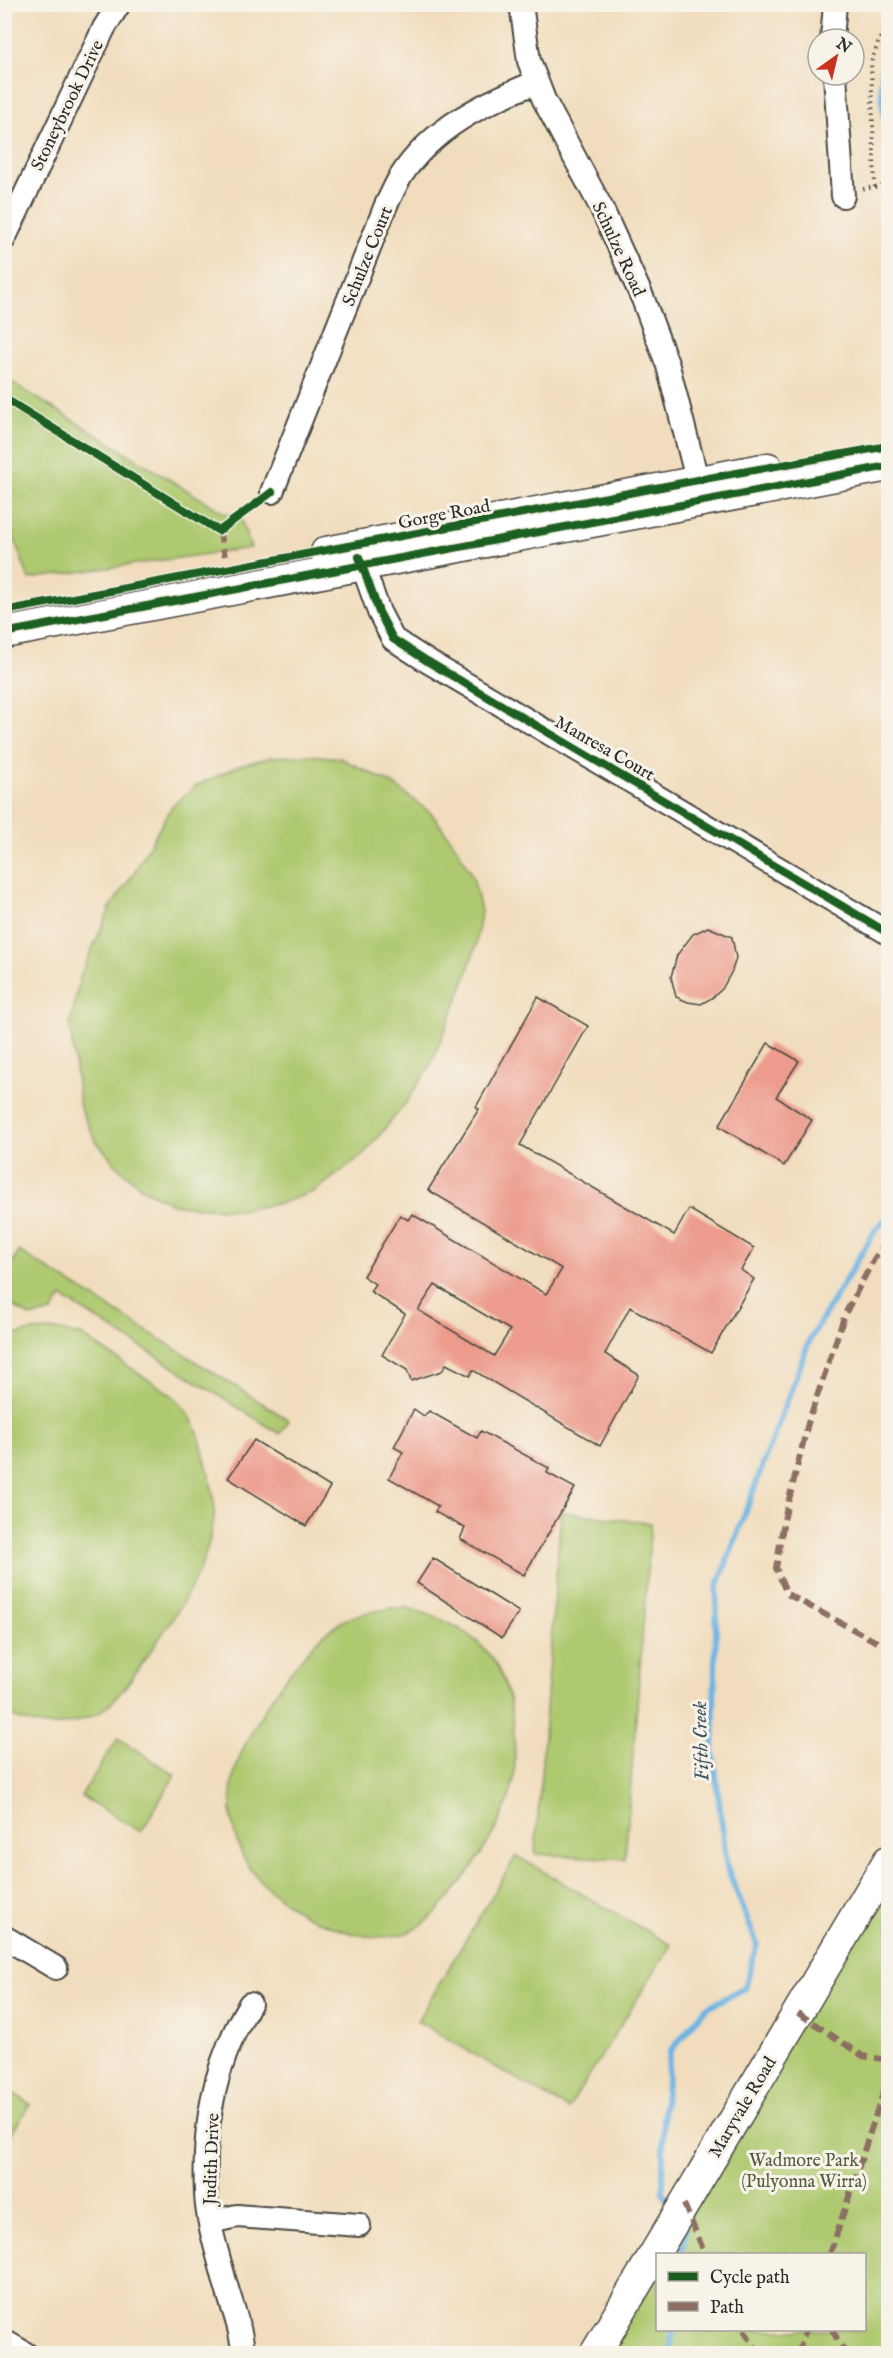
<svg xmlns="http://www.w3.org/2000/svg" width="893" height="2358" font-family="'IM FELL English',serif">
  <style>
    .green { fill: #aec96f; stroke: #6c7a4d; stroke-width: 1.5; fill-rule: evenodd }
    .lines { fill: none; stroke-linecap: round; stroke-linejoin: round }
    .stream { stroke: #6bb3e3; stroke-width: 6 }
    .building { fill: #ec9b8c; fill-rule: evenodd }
    .minor-casing { stroke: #494641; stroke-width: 26 }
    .major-casing { stroke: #494641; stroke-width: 33 }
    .path { stroke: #494641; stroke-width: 4; stroke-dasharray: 1.5 4.5; stroke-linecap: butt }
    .minor { stroke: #fff; stroke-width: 22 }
    .major { stroke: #fff; stroke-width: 30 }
    .quiet { stroke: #8d6e63; stroke-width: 6; stroke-dasharray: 12 6; stroke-linecap: butt }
    .cycleway-casing { stroke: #f7f3e8; stroke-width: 11 }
    .cycleway { stroke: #1b5e20; stroke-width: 8 }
    .labels { text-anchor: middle; stroke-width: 6; stroke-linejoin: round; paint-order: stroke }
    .street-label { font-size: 18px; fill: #2b2b2b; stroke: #f7f3e8 }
    .park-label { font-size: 18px; fill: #525a3f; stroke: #f7f3e8 }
    .water-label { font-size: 20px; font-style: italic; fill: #3e5462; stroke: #f7f3e8 }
  </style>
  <rect width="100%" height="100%" fill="#f7f3e8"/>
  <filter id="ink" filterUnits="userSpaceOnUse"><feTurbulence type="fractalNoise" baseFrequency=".0167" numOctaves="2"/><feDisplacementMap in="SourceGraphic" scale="12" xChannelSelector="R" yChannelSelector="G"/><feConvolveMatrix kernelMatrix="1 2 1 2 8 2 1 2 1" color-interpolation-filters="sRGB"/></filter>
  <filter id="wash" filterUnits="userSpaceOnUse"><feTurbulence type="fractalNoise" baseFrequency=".008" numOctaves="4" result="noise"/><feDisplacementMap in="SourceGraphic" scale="24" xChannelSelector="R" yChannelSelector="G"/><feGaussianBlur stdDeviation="1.35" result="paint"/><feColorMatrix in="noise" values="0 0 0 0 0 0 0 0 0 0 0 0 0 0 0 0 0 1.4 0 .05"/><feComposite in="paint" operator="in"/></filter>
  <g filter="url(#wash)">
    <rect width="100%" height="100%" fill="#f1ddbd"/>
    <path class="green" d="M 11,382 L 224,513 L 240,516 L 251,548 L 29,579 L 5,514 L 4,393 Z
      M 309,755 L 340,758 L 393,784 L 432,814 L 455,845 L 473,877 L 481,911 L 476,945 L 461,992 L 429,1068 L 405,1104 L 364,1154 L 315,1191 L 282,1203 L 239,1210 L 201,1208 L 173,1204 L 143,1189 L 118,1167 L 96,1141 L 80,1108 L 70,1025 L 80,977 L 111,906 L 132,876 L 172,806 L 196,786 L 238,766 L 271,757 Z
      M 19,1251 L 289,1420 L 280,1434 L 62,1297 L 52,1312 L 31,1317 L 5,1301 L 5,1274 Z
      M 56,1330 L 81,1335 L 172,1395 C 194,1415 200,1435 206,1463 C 210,1480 216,1499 214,1517 C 208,1569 177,1614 147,1656 C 134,1675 120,1698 100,1712 C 96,1715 89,1717 84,1719 C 51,1731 36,1726 5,1714 L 4,1338 L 31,1331 Z
      M 561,1512 L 651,1523 L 625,1859 L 535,1854 Z
      M 403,1607 C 476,1625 511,1659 514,1736 C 515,1752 516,1772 512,1788 C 503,1820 485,1850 465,1877 C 449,1898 430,1926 403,1934 C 374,1942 346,1933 320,1922 C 293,1912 253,1881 242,1854 C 232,1833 229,1807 232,1784 C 237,1741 302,1645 339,1623 C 358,1612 382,1610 403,1607 Z
      M 118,1738 L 175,1775 L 141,1832 L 81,1796 Z
      M 516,1856 L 671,1945 L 568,2109 L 417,2021 Z
      M 888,1861 L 888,2353 L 595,2354 ZM 658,2254 L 864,2254 L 864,2330 L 658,2330 Z
      M 5,2088 L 30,2104 L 5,2144 Z"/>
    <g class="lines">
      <path class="stream" d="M 888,47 C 875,73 885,117 888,146
        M 672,2207 L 663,2193 L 663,2120 L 670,2052 L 706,2008 L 745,1988 L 757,1944 L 727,1867 L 713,1751 L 717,1588 L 810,1339 L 876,1229 L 888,1217
        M 681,2254 L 686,2232 L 683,2227
        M 670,2354 L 673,2330"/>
    </g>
    <g id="blocks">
      <path class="building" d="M 708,927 L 732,937 L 736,958 L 732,971 L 722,989 L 712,998 L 701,1004 L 688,1002 L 676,997 L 671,977 L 677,955 L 693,934 Z
        M 538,997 L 588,1026 L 520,1145 L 674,1235 L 689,1209 L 754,1248 L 741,1270 L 754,1279 L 711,1353 L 630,1307 L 605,1354 L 639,1375 L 600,1446 L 473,1370 L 470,1376 L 446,1364 L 442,1371 L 411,1381 L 407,1370 L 382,1355 L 405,1314 L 370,1291 L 375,1284 L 363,1276 L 400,1215 L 408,1220 L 412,1214 L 546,1294 L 562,1269 L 428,1190 L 479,1109 L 476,1107 ZM 435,1285 L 510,1330 L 494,1356 L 418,1310 Z
        M 768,1043 L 799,1061 L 776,1097 L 812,1120 L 784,1166 L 719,1126 Z
        M 414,1409 L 424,1416 L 429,1411 L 477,1438 L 481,1431 L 549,1468 L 547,1473 L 575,1488 L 524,1575 L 460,1539 L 465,1528 L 435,1512 L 438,1506 L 389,1478 L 403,1452 L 394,1447 Z
        M 254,1440 L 330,1487 L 306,1526 L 228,1478 Z
        M 433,1558 L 519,1612 L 502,1638 L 417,1583 Z"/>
    </g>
  </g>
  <g filter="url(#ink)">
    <use href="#blocks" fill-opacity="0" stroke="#494641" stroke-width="1.5"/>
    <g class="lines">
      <defs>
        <path id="minor" d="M 521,4 L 529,61 L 544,100 L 602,209 L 643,299 L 668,366 L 701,495
          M 832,39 L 835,4
          M 835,75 L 843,196
          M 4,239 L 104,28 L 119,4
          M 272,492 L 386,205 C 391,196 395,185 401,176 C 432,128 485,102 537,82
          M 357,550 L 379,612 L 393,639 L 427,661 L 888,933
          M 4,1937 L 56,1968
          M 210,2222 L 237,2216 L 359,2225
          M 4,2341 L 26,2354
          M 243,2354 C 242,2327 229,2300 223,2274 C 216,2248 207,2220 206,2193 C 203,2127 215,2060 250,2004"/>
        <path id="major" d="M 326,552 L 768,468
          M 4,633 L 888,466
          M 595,2354 L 888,1861"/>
      </defs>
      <use href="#minor" class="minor-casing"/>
      <use href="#major" class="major-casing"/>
      <path class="path" d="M 875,187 L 871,62 L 888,18
        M 863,189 L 888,185"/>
      <use href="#minor" class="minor"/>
      <use href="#major" class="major"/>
      <path class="quiet" d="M 219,531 L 225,556
        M 888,1240 L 874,1259 L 845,1314 L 808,1423 L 784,1520 L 776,1568 L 787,1594 L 888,1648
        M 798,2013 L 863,2056 L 888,2060
        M 684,2204 L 705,2254
        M 830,2254 L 888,2078
        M 744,2330 L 759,2354
        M 832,2330 L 846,2354
        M 798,2354 L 806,2330"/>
      <defs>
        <path id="cycleway" d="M 4,398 L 219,531 L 272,492
          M 359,557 L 379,612 L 393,639 L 427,661 L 888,933
          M 4,611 L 698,480 L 888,446
          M 4,633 L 888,466"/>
      </defs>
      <use href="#cycleway" class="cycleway-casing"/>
      <use href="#cycleway" class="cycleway"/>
    </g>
  </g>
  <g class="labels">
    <g class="street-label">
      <text transform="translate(67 105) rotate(-64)" y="6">Stoneybrook Drive</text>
      <text transform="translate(619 249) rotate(65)" y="6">Schulze Road</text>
      <text transform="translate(367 256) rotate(-68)" y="6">Schulze Court</text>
      <text transform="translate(444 514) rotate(-11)" y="6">Gorge Road</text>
      <text transform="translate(605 748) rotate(30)" y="6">Manresa Court</text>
      <text transform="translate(742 2107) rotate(-59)" y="6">Maryvale Road</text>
      <text transform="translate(211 2159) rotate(-88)" y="6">Judith Drive</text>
    </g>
    <g class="park-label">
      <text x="804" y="2166">Wadmore Park<tspan x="804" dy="21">(Pulyonna Wirra)</tspan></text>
    </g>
    <g class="water-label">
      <text transform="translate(700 1741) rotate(-92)" y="7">Fifth Creek</text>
    </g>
  </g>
  <rect width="893" height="2358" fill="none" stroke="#f7f3e8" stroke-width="24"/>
  <rect x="656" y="2253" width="210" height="78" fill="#f7f3e8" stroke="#a5a39c" stroke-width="1.5"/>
  <rect x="668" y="2272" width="30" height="9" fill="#1b5e20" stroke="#a5a39c" stroke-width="1.5"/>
  <text x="710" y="2283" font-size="18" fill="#2b2b2b">Cycle path</text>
  <rect x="668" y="2302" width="30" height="9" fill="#8d6e63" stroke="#a5a39c" stroke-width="1.5"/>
  <text x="710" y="2313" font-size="18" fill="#2b2b2b">Path</text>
  <g transform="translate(836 57) rotate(34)"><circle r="28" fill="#f7f3e8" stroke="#a5a39c" stroke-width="1.5"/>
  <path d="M0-4.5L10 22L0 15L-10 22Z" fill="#c8321e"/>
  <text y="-9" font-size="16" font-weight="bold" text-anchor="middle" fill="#2b2b2b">N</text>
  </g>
</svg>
